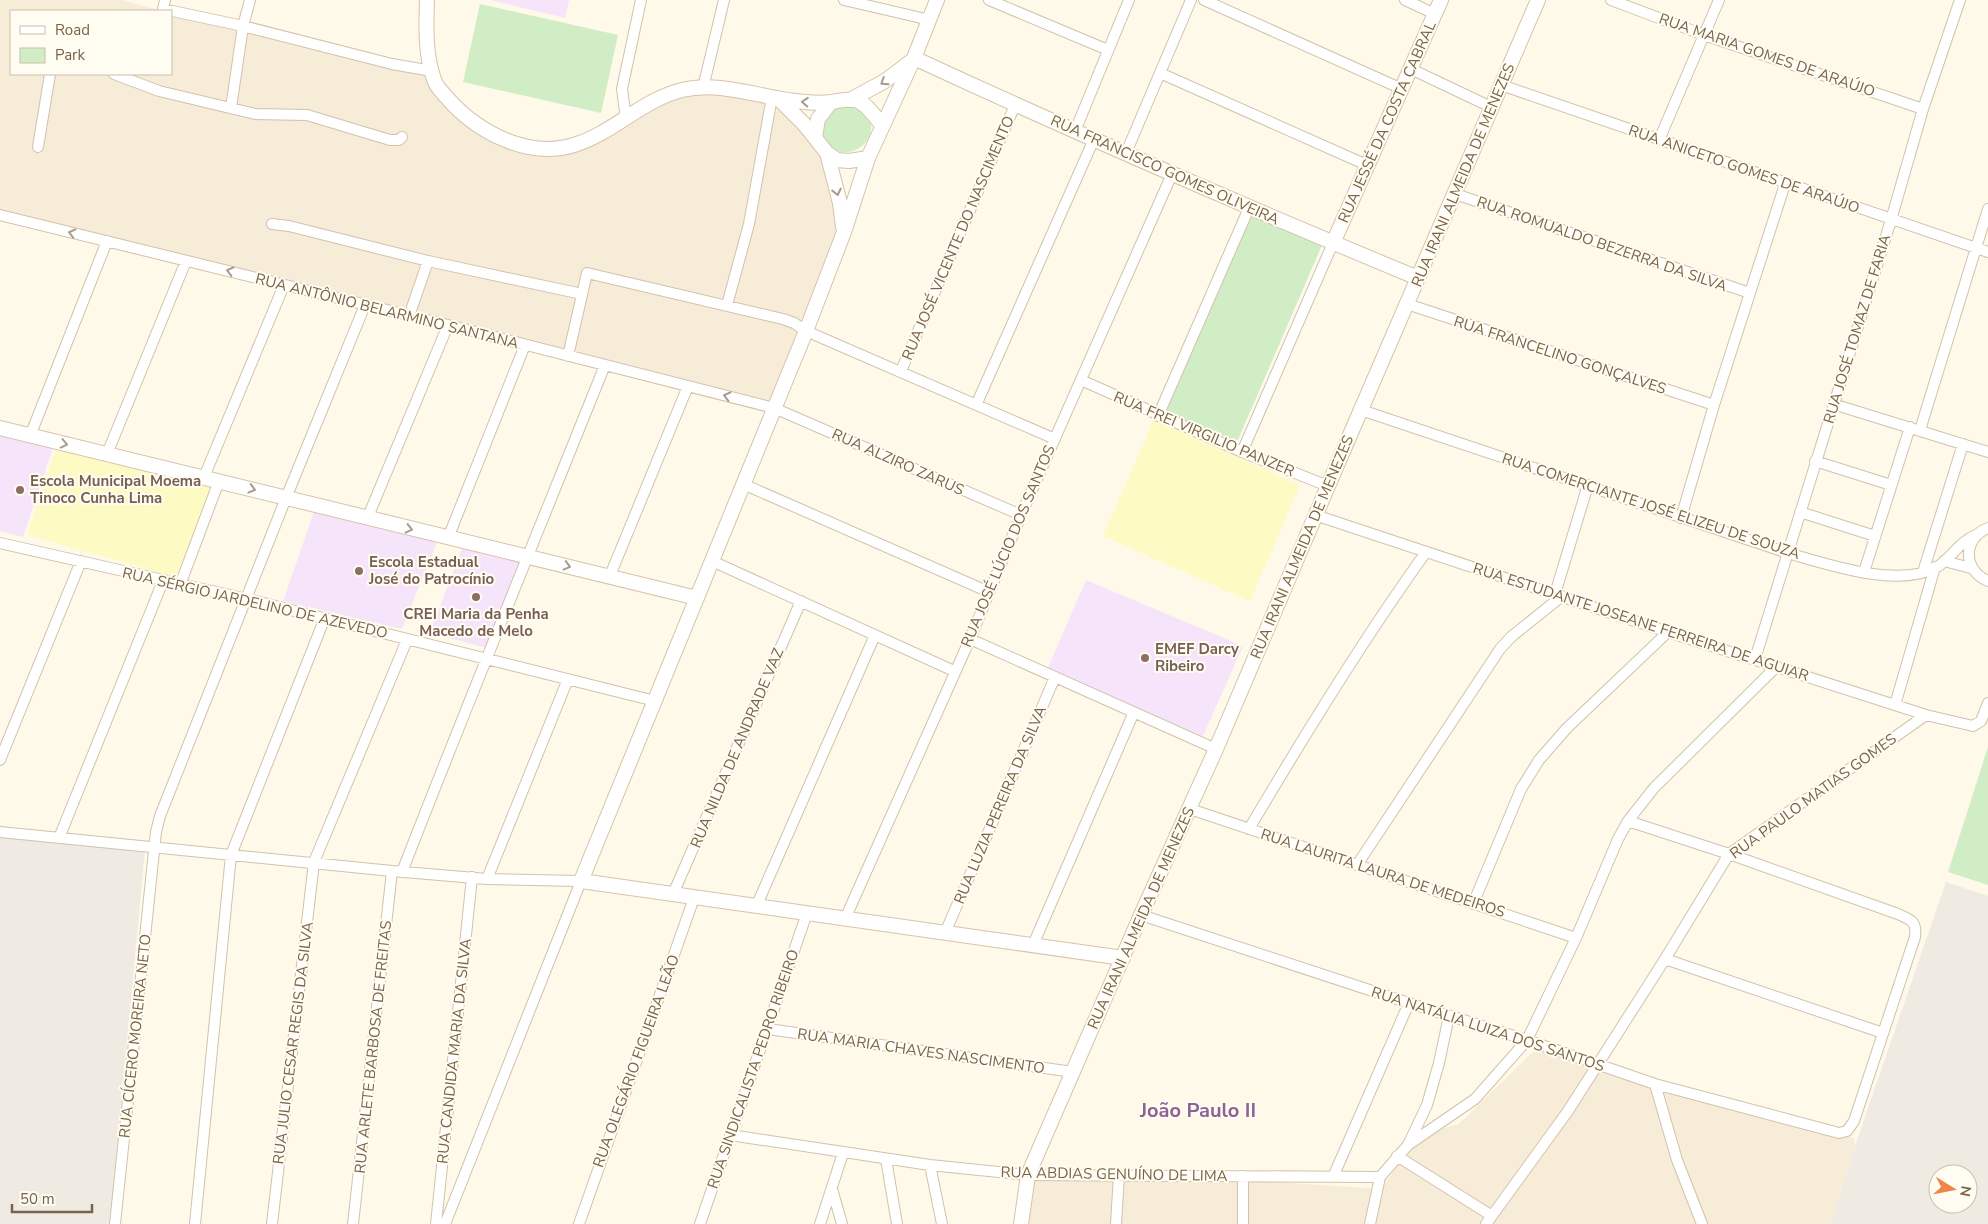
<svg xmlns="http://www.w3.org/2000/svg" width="1988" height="1224" font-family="'Nunito Sans',sans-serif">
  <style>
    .residential { fill: #f6ecd7 }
    .industrial { fill: #efeae2; fill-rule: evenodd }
    .education { fill: #f6e5fa }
    .green { fill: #d0edc6 }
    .sand { fill: #fefac3 }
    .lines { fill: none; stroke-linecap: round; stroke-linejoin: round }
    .street-casing { stroke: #d1c2ad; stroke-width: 12 }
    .secondary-casing { stroke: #d4c4ab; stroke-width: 16 }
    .street { stroke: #fff; stroke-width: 10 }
    .secondary { stroke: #fff; stroke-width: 14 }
    .oneway { stroke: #a99a89 }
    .education-dot { fill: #8d6e63; stroke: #fffcf1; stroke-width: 2 }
    .labels { text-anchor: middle; stroke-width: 4; stroke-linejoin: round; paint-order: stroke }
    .street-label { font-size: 15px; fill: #7a634a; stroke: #fffcf1 }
    .education-label { font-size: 15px; font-weight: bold; fill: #785e54; stroke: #fffcf1; text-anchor: start }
    .district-label { font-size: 20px; font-weight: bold; fill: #8c6396; stroke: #fffcf1 }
  </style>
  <rect width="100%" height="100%" fill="#fef9e9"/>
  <path class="residential" d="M 0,0 L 121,0 L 163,11 L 11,11 L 11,74 L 171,74 L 171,14 L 420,64 L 465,116 L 516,145 L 580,144 L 685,89 L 775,99 L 825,151 L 846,229 L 776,403 L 0,211 Z
    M 1540,1045 L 1854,1138 L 1855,1146 L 1830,1224 L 1020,1224 L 1027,1166 L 1381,1189 L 1420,1135 L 1459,1124 Z"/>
  <path class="industrial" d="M 0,835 L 145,849 L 110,1224 L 0,1224 Z
    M 1946,882 L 1988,896 L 1988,1224 L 1830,1224 L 1855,1146 ZM 1938,1174 L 1968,1174 L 1968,1204 L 1938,1204 Z"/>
  <path class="education" d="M 490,0 L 569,0 L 565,18 Z
    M 0,435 L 53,448 L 23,537 L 0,531 Z
    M 314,512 L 437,542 L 402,629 L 283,601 Z
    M 463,545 L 523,561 L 487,648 L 430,633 Z
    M 1086,580 L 1243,646 L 1203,736 L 1047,670 Z"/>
  <path class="green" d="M 480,4 L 618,35 L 601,113 L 463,82 Z
    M 836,103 L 859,106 C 862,110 867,114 869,118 C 880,142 847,163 830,146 C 827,144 823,141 822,138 C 820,133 821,127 820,122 Z
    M 1252,214 L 1322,245 L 1237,442 L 1166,412 Z
    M 1988,747 L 1988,885 L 1948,872 Z"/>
  <path class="sand" d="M 1154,420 L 1300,485 L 1250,601 L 1103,536 Z
    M 57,446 L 216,484 L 179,578 L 27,535 Z"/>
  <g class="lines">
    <defs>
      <path id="street" d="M 165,0 L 163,9 L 243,26 L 392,64 L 432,71
        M 844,0 L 930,20
        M 989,0 L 1108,50
        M 1204,0 L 1402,89
        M 1405,0 L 1435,14
        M 1611,0 L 1704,35 L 1923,109
        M 1411,69 L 1491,107
        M 1160,73 L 1369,166
        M 114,74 L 159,91 L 255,114 L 307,115 L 390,140 L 399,140 L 402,137
        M 1501,85 L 1988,252
        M 703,88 L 724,0
        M 231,108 L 243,26 L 250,0
        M 626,119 L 622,89 L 641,0
        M 1075,131 L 1129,0
        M 1659,140 L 1719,0
        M 38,147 L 50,74
        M 1126,153 L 1191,0
        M 1455,194 L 1750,293
        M 0,215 L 448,325 L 774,408 L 1021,515
        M 272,224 L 289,226 L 428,261 L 582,294
        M 1407,304 L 1714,405
        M 727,305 L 749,224 L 772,97
        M 409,316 L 428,261
        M 568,356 L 587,273 L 783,319 L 794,323 L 806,331 L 1055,439
        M 901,371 L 1015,105
        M 1081,380 L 1242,452 L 1328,486
        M 977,403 L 1094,139
        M 1833,404 L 1988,452
        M 1361,410 L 1788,553 C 1826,564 1899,589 1937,567 C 1953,557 1958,542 1978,534
        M 1158,416 L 1249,208
        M 1920,430 L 1988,209
        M 30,436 L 107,241
        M 1242,452 L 1333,243
        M 107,454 L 186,261
        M 1815,461 L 1891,485
        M 204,477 L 284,285
        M 743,484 L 989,592
        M 1800,512 L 1875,536
        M 1315,515 L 1668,632 L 1926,715 L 1973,726 L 1981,721 L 1988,703
        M 1681,518 L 1714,405 L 1785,184
        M 367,519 L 448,325
        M 1988,528 C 1962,538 1963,571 1988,581
        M 448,538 L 525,345
        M 0,543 L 247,599 L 655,701
        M 712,561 L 954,671
        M 1944,561 L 1971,568
        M 1864,572 L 1910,427
        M 1923,572 L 1963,444
        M 609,578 L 688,386
        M 180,585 L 219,481
        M 1555,594 L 1588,485
        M 970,639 L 1216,749
        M 1755,659 L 1891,220 L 1923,109 L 1960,0
        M 1895,705 L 1935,567
        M 0,760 L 81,561
        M 1190,809 L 1576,938
        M 1249,829 C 1305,734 1362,641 1426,552
        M 0,832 L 392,871 L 487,879 L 581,881 L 445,1224
        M 59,838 L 163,581
        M 1357,865 L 1500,649 L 1511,637 L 1562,596
        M 402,872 C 468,702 537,534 605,365
        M 487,879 L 568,679
        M 673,894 L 801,601
        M 1473,904 L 1521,789 L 1539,760 L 1567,728 L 1668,632
        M 756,907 L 875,635
        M 1141,915 L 1409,1003 L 1527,1040 L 1655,1084 L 1839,1133 L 1847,1131 L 1854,1121 L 1915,937 C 1917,921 1911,920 1898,914 L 1729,854 L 1628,821
        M 845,919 L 970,639 L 1021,515 L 1172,174
        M 945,933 L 1055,677
        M 1033,945 L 1134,712
        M 1665,959 L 1883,1033
        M 768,1029 L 1073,1072
        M 1655,1084 L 1677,1160 L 1702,1224
        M 730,1135 L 930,1165 L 1028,1175 L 1380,1177
        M 1408,1145 L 1475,1099 L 1527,1040 L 1576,938 L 1618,839 L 1628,821 L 1654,788 L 1777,666
        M 1397,1156 L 1492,1216
        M 886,1159 L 897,1224
        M 930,1165 L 942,1224
        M 1333,1177 L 1409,1003
        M 832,1189 L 842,1224
        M 115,1224 L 156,832 L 160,816 L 286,498 L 365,305
        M 195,1224 L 231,855 L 324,620
        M 272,1224 L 314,862 L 407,640
        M 353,1224 L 392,871
        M 436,1224 L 472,877
        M 579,1224 L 694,898
        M 700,1224 L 807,913
        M 820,1224 L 843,1153
        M 1116,1224 L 1119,1175
        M 1243,1224 L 1243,1176
        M 1370,1224 L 1380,1177 L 1408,1145 L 1427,1105 L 1439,1063 L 1449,1016
        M 1486,1224 L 1568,1111 L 1665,959 L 1729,854 L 1926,715"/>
      <path id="secondary" d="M 427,0 C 426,27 425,57 435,82 C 438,89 445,95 449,100 C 479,133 529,159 574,145 C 613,133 642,100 682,90 C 723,80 765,100 806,102 C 814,103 824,103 832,102 C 839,101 848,98 855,100 C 866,102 875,117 882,125
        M 937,0 L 914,58 L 868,158 L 844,232 L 806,331 L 581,881 L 1123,958
        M 914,58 C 1080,135 1249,208 1418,278
        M 779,99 L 804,124 L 827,153 L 837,160 L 849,161 L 868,158
        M 850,100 L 885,81 L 910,62
        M 815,137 L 818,119 L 831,102
        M 827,153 L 840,203 L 843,227
        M 1333,243 L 1441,0
        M 0,428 L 697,598
        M 1021,1224 L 1028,1175 L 1141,915 L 1216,749 L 1328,486 L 1538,0"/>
    </defs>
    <use href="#street" class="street-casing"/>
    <use href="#secondary" class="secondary-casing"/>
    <use href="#street" class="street"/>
    <use href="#secondary" class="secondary"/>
  </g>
  <defs><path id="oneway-chevron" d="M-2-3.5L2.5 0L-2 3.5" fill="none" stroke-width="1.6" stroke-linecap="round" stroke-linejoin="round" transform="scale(1.25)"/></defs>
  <g class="oneway">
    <use href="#oneway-chevron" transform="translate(884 82) rotate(147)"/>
    <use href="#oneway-chevron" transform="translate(805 102) rotate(-176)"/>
    <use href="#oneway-chevron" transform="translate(837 192) rotate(77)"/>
    <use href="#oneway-chevron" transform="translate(72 233) rotate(-166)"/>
    <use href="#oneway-chevron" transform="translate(230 271) rotate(-166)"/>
    <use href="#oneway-chevron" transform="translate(727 396) rotate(-166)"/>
    <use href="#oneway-chevron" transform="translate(64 444) rotate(13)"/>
    <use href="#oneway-chevron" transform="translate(252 489) rotate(15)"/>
    <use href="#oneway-chevron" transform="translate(409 529) rotate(13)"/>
    <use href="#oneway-chevron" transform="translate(567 566) rotate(15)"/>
  </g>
  <g class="education-dot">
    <circle cx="20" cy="490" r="5"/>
    <circle cx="359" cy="571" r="5"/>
    <circle cx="476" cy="597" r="5"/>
    <circle cx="1145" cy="658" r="5"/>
  </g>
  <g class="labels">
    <g class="street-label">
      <text transform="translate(1767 55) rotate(19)" y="5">RUA MARIA GOMES DE ARAÚJO</text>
      <text transform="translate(1387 122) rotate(-66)" y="5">RUA JESSÉ DA COSTA CABRAL</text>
      <text transform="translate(1744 169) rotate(19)" y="5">RUA ANICETO GOMES DE ARAÚJO</text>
      <text transform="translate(1165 170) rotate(24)" y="5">RUA FRANCISCO GOMES OLIVEIRA</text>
      <text transform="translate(1463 175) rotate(-67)" y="5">RUA IRANI ALMEIDA DE MENEZES</text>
      <text transform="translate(958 238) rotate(-67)" y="5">RUA JOSÉ VICENTE DO NASCIMENTO</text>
      <text transform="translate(1602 244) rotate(19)" y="5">RUA ROMUALDO BEZERRA DA SILVA</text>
      <text transform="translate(387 311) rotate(14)" y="5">RUA ANTÔNIO BELARMINO SANTANA</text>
      <text transform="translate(1857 329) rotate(-73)" y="5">RUA JOSÉ TOMAZ DE FARIA</text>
      <text transform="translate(1560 355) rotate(18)" y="5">RUA FRANCELINO GONÇALVES</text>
      <text transform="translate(1204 434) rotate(23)" y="5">RUA FREI VIRGILIO PANZER</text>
      <text transform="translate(898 462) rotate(24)" y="5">RUA ALZIRO ZARUS</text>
      <text transform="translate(1651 506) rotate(18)" y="5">RUA COMERCIANTE JOSÉ ELIZEU DE SOUZA</text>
      <text transform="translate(1008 546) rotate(-67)" y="5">RUA JOSÉ LÚCIO DOS SANTOS</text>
      <text transform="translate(1302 547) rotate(-67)" y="5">RUA IRANI ALMEIDA DE MENEZES</text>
      <text transform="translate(255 603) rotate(13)" y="5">RUA SÉRGIO JARDELINO DE AZEVEDO</text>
      <text transform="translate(1641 622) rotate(18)" y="5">RUA ESTUDANTE JOSEANE FERREIRA DE AGUIAR</text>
      <text transform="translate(737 748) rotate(-67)" y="5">RUA NILDA DE ANDRADE VAZ</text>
      <text transform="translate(1813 796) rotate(-36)" y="5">RUA PAULO MATIAS GOMES</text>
      <text transform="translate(1000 805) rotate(-67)" y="5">RUA LUZIA PEREIRA DA SILVA</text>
      <text transform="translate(1383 873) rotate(18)" y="5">RUA LAURITA LAURA DE MEDEIROS</text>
      <text transform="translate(1141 918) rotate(-66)" y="5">RUA IRANI ALMEIDA DE MENEZES</text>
      <text transform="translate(1488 1029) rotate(18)" y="5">RUA NATÁLIA LUIZA DOS SANTOS</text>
      <text transform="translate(135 1036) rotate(-84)" y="5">RUA CÍCERO MOREIRA NETO</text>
      <text transform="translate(293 1043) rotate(-83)" y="5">RUA JULIO CESAR REGIS DA SILVA</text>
      <text transform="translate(373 1047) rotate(-84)" y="5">RUA ARLETE BARBOSA DE FREITAS</text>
      <text transform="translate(454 1051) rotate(-84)" y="5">RUA CANDIDA MARIA DA SILVA</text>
      <text transform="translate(921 1051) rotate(8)" y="5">RUA MARIA CHAVES NASCIMENTO</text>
      <text transform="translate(636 1061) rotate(-70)" y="5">RUA OLEGÁRIO FIGUEIRA LEÃO</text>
      <text transform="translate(753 1069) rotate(-71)" y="5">RUA SINDICALISTA PEDRO RIBEIRO</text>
      <text transform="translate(1114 1174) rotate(1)" y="5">RUA ABDIAS GENUÍNO DE LIMA</text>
    </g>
    <g class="education-label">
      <text x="30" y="486">Escola Municipal Moema<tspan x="30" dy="17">Tinoco Cunha Lima</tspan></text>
      <text x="369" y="567">Escola Estadual<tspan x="369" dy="17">José do Patrocínio</tspan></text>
      <text x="476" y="619" text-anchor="middle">CREI Maria da Penha<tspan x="476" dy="17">Macedo de Melo</tspan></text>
      <text x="1155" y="654">EMEF Darcy<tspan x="1155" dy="17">Ribeiro</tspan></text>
    </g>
    <g class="district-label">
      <text x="1198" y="1117">João Paulo II</text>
    </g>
  </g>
  <rect x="10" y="10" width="162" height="65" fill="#fffcf1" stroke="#cabfae"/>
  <rect x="20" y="26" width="25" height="8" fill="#ffffff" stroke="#cabfae"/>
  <text x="55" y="35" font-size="15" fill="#7a634a">Road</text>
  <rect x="20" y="48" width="25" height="15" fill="#d0edc6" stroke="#cabfae"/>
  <text x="55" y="60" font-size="15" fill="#7a634a">Park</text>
  <g transform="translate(1953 1189) rotate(100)"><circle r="24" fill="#fffcf1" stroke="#cabfae"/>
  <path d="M0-4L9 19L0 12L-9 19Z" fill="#ed8749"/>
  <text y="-8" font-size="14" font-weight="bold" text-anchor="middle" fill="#7a634a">N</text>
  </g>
  <path d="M12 1204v8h80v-8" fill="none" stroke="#7a634a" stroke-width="2.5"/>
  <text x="20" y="1204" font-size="15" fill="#7a634a" stroke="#fffcf1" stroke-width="4" paint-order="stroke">50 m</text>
</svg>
